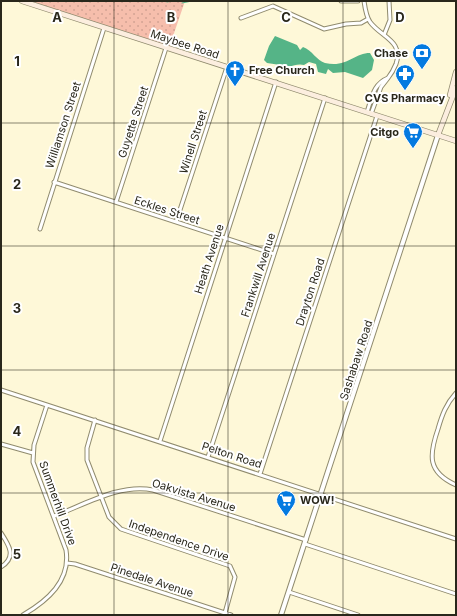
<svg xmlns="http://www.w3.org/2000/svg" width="457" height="616" font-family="Inter,sans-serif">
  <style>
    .grass { fill: url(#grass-dots) }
    .water { fill: #55b487 }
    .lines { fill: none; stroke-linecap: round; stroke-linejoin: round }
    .stream { stroke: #55b487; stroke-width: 1 }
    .minor-casing { stroke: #908b6e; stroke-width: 5 }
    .tertiary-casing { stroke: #908b6e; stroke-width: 6 }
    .secondary-casing { stroke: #908b6e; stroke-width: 6 }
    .minor { stroke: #fff; stroke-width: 3 }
    .tertiary { stroke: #fff; stroke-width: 4 }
    .secondary { stroke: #fceedf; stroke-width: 4.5 }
    .grid { fill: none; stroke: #29271b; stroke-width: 1; stroke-opacity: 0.55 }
    .labels { text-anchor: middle; stroke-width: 4; stroke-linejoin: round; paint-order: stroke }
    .street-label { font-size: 11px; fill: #29271b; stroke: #fff }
    .poi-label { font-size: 11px; font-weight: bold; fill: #29271b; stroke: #fff; text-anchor: end }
    .grid-label { font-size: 13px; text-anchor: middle; font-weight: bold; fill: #29271b; stroke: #fff; stroke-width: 4; stroke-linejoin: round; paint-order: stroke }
  </style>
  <defs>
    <pattern id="grass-dots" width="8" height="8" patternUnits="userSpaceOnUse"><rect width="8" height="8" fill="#f6beac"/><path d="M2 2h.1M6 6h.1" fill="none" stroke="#d3a393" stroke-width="1.8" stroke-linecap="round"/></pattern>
  </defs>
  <rect width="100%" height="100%" fill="#fef8d8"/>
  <path class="grass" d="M 24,1 L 185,1 L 169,48 Z"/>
  <path class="water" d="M 275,36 L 297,45 L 300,50 L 303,47 C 312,50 317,61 325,63 C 347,68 354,53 370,53 L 374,60 L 372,70 L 363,78 L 345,72 L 333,73 L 328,69 L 326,74 L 318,72 L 316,64 L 309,62 L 304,65 C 297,63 293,67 287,66 C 280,65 274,64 267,63 L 264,60 L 269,46 Z"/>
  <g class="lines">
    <path class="stream" d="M 162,1 L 168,2
      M 182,3 L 192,1"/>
    <defs>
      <path id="minor" d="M 341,1 L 358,1
        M 364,1 C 365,8 366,16 370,22 C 381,37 404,41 396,64 C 394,69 392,73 388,78
        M 241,18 L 273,6 L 324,29 L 346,24 L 361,23 L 368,19
        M 384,35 L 390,20 L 389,1
        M 367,112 C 372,98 373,84 388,78 L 381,87 L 371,114
        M 54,182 L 274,254
        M 116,202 L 166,48
        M 176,222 L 227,67
        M 40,229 L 104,28
        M 1,390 L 456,539
        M 456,393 C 446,404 442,415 438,429 C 429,455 427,472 456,485
        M 95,420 L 87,448 L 87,460 L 109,517 L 121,529 L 230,566 L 235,577 L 225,613
        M 160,441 L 276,82
        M 1,444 L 33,453
        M 208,457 L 325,98
        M 260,474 L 377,116
        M 54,516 C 84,505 120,483 153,490 L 306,540
        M 1,533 C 9,545 17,557 1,567
        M 305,544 L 456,594
        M 67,563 L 75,564 L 231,615
        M 289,592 L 358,615
        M 23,615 C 47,601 71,581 66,550 L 33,462 L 34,445 L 47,405"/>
      <path id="tertiary" d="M 281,615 L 438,135"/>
      <path id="secondary" d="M 22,1 L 456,141
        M 450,95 L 456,72
        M 438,135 L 456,88"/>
    </defs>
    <use href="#minor" class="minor-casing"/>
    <use href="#tertiary" class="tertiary-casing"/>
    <use href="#secondary" class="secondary-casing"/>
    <use href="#minor" class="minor"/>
    <use href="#tertiary" class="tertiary"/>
    <use href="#secondary" class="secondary"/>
  </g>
  <path class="grid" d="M 114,1 L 114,615M 228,1 L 228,615M 343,1 L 343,615M 1,123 L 456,123M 1,246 L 456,246M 1,370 L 456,370M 1,493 L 456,493"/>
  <defs>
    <symbol id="bank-pin" viewBox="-11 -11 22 30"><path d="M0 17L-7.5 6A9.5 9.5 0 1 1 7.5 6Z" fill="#047ae0" stroke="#fff"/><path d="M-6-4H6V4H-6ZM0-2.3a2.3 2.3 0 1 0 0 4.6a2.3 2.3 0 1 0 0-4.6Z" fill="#fff"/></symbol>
    <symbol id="church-pin" viewBox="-11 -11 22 30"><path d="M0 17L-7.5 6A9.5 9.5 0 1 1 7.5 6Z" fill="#047ae0" stroke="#fff"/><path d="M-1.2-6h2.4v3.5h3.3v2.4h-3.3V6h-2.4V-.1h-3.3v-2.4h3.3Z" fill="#fff"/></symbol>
    <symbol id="pharmacy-pin" viewBox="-11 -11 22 30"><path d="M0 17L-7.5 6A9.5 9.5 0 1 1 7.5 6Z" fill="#047ae0" stroke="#fff"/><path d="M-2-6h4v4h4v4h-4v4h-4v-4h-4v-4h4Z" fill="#fff"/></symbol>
    <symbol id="supermarket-pin" viewBox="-11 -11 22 30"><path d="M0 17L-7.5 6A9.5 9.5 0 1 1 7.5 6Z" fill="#047ae0" stroke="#fff"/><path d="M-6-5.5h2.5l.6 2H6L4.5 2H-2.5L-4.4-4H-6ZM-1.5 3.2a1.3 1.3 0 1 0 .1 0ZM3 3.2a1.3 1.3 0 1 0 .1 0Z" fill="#fff"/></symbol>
  </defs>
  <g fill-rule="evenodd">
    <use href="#bank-pin" x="411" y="42" width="22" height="30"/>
    <use href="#church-pin" x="224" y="59" width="22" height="30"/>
    <use href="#pharmacy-pin" x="394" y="63" width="22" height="30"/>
    <use href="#supermarket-pin" x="402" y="121" width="22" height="30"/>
    <use href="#supermarket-pin" x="275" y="489" width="22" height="30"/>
  </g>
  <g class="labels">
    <g class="street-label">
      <text transform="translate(185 44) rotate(18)" y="4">Maybee Road</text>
      <text transform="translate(133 122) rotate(-72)" y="4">Guyette Street</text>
      <text transform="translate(63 125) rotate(-72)" y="4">Williamson Street</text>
      <text transform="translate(193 142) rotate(-72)" y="4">Winell Street</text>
      <text transform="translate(167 210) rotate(18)" y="4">Eckles Street</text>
      <text transform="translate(209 259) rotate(-72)" y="4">Heath Avenue</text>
      <text transform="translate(258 275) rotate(-72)" y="4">Frankwill Avenue</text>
      <text transform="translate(310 292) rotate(-72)" y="4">Drayton Road</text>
      <text transform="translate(356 360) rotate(-72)" y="4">Sashabaw Road</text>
      <text transform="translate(232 455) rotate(18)" y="4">Pelton Road</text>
      <text transform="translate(194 495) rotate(17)" y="4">Oakvista Avenue</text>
      <text transform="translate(58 503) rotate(70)" y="4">Summerhill Drive</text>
      <text transform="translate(179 540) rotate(19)" y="4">Independence Drive</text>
      <text transform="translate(152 580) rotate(18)" y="4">Pinedale Avenue</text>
    </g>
    <g class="poi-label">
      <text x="408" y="57">Chase</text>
      <text x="249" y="74" text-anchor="start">Free Church</text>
      <text x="405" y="102" text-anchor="middle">CVS Pharmacy</text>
      <text x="399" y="136">Citgo</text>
      <text x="300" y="504" text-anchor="start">WOW!</text>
    </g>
  </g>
  <g class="grid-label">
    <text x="57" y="22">A</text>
    <text x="171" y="22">B</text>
    <text x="286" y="22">C</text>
    <text x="400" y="22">D</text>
    <text x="17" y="66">1</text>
    <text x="17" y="189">2</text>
    <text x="17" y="313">3</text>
    <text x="17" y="436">4</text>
    <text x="17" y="559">5</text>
  </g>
  <rect width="457" height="616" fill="none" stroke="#29271b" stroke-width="4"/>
</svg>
